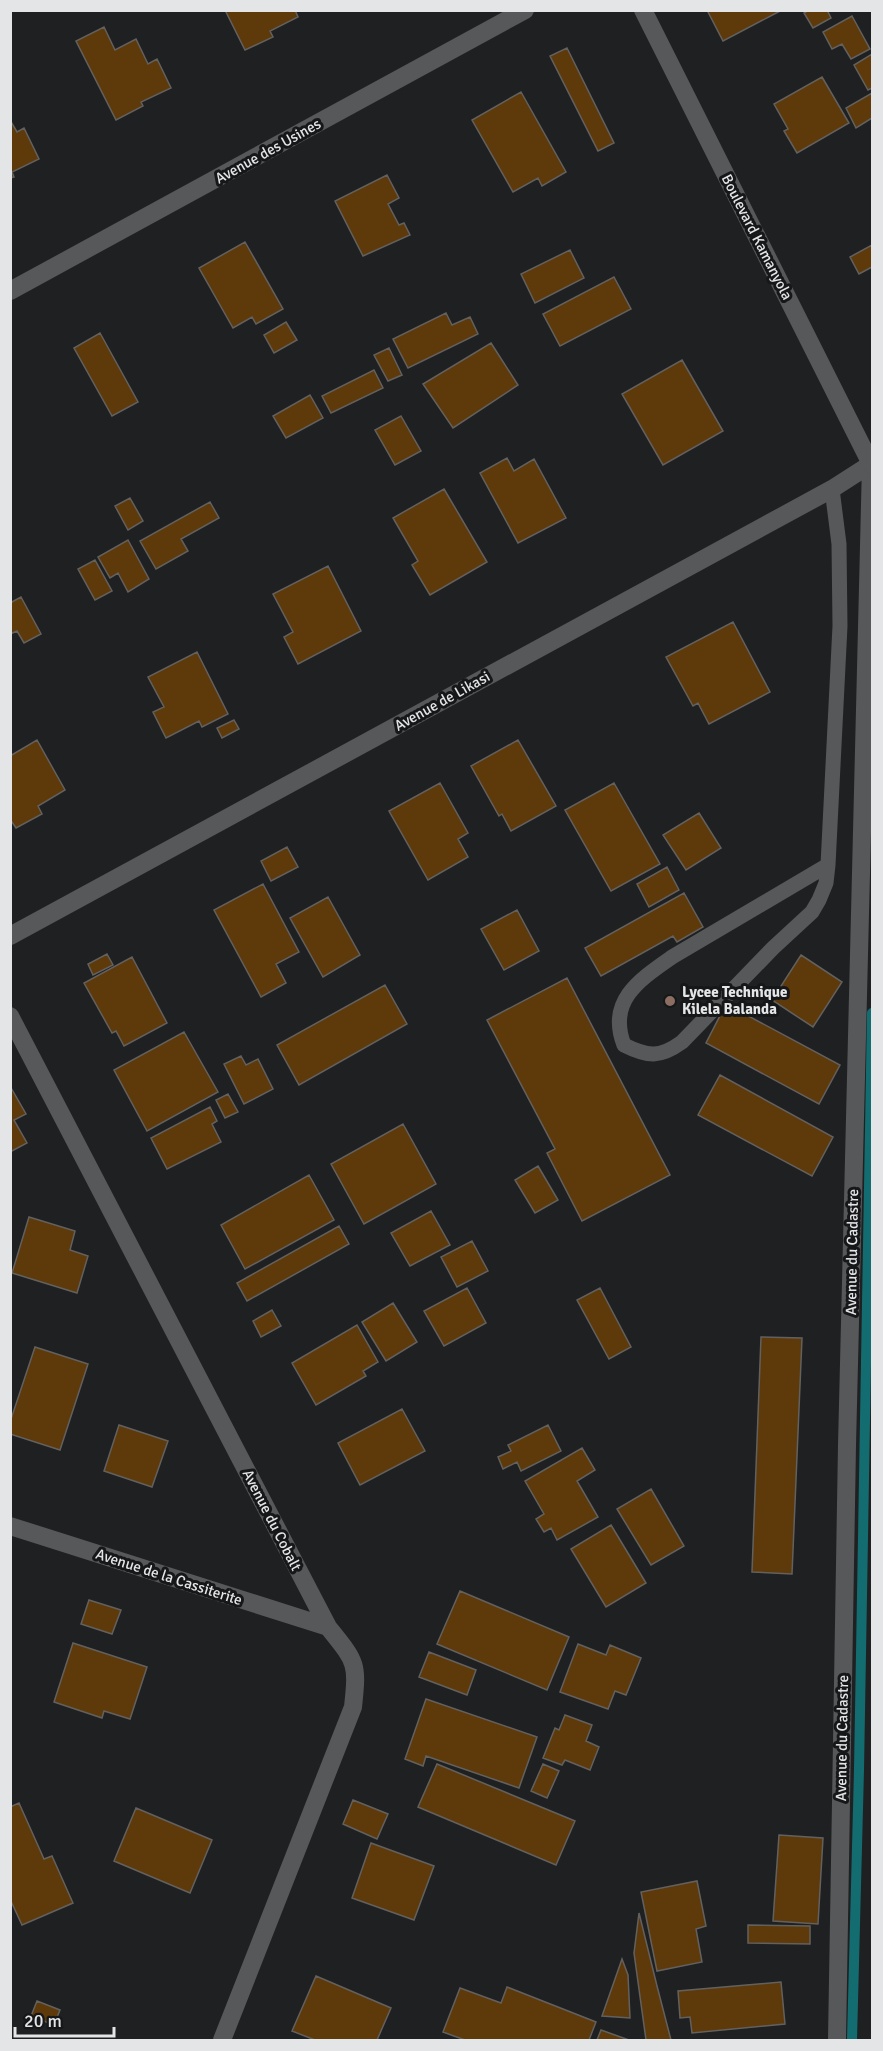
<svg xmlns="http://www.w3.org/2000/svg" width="883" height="2051" font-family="Signika,sans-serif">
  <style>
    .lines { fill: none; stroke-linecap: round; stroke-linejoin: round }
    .stream { stroke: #136d70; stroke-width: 10 }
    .building { fill: #5e390a; stroke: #63615f; stroke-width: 1.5 }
    .service { stroke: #56585a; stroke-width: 15 }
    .minor { stroke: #56585a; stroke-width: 18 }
    .secondary { stroke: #56585a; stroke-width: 18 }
    .education-dot { fill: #8d6e63; stroke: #151719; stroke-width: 2 }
    .labels { text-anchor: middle; stroke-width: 6; stroke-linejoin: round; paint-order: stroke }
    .street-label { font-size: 15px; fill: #e3e5e6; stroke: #151719 }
    .poi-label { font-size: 15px; font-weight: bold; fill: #e3e5e6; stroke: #151719; text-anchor: start }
  </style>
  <rect width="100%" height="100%" fill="#1f2022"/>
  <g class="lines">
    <path class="stream" d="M 852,2040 L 859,1770 L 872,1013"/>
  </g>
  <path class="building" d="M 225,10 L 295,10 L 298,17 L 270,31 L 273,37 L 245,50 Z
    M 707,10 L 782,10 L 723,41 Z
    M 809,10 L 827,10 L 831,18 L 813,28 L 804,13 Z
    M 852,16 L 870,49 L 851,59 L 842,44 L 832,49 L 823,32 Z
    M 104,27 L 115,50 L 136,39 L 148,64 L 157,59 L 171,88 L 141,102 L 143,106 L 116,120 L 76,41 Z
    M 567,48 L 614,143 L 598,151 L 550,56 Z
    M 872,54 L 872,88 L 868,90 L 854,65 Z
    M 822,77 L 849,123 L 797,153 L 784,131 L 788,129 L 774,104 Z
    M 521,92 L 566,172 L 542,186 L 538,178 L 513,192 L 472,120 Z
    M 872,93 L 872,118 L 856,128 L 846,108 Z
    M 10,120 L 17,132 L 24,128 L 39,159 L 12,172 L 14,177 L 10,178 Z
    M 387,175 L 399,198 L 388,204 L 399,225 L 404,223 L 410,235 L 363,256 L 335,201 Z
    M 245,242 L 283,309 L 256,324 L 252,317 L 233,328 L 199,268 Z
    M 872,245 L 872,267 L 859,274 L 850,257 Z
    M 570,250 L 584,278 L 535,303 L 521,274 Z
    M 614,277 L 631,309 L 560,346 L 543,314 Z
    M 446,313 L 452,325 L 470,317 L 478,334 L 408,368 L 393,339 Z
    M 286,322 L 297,340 L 274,353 L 264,335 Z
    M 100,333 L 138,402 L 112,416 L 74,348 Z
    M 491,343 L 518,385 L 453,428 L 423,384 Z
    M 389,348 L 402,375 L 388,381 L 374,355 Z
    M 682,360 L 723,431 L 663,465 L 622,394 Z
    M 374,370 L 383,388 L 331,413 L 322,396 Z
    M 310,395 L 323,418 L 286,438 L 273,416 Z
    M 401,416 L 421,451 L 395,465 L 375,430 Z
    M 507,458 L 514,471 L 534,459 L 566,518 L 518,543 L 480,473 Z
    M 444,489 L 487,562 L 430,595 L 412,565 L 418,561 L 393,518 Z
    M 130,498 L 143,521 L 128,530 L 115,506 Z
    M 210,502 L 219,518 L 181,539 L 188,551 L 156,569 L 140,541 Z
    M 128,540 L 149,579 L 128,592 L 118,573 L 110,578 L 98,557 Z
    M 95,560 L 112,591 L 95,600 L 78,569 Z
    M 328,566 L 361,631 L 298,664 L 284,637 L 293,632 L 273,594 Z
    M 21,597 L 41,634 L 24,643 L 17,631 L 10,634 L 10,603 Z
    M 733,622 L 770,692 L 709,724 L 698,703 L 693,706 L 666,657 Z
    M 197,652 L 228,714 L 202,727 L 199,721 L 166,738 L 153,712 L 164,707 L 148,677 Z
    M 234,720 L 239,729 L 222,738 L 217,728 Z
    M 37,740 L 65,790 L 38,806 L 42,814 L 16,828 L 10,819 L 10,756 Z
    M 518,740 L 556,806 L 511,831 L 502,814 L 499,816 L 471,766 Z
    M 440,783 L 468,833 L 458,839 L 468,857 L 428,880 L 389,811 Z
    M 614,783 L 660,864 L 611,891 L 565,810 Z
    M 699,813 L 721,848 L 686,870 L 663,835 Z
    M 287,847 L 298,867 L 271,881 L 261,861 Z
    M 667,867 L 679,890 L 649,907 L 637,884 Z
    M 263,884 L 299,952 L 276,964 L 286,983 L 261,997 L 214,910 Z
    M 684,893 L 703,927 L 677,942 L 673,936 L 601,976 L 585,948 Z
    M 328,897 L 360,955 L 323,977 L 290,918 Z
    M 517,910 L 539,951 L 504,970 L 481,929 Z
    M 107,954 L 113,965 L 93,975 L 88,964 Z
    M 801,955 L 842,982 L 813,1027 L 772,1000 Z
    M 132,957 L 167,1023 L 124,1046 L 116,1031 L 112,1033 L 84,983 Z
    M 567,978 L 670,1175 L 582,1221 L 547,1153 L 555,1149 L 487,1020 Z
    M 385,985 L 407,1024 L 299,1085 L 277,1045 Z
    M 726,1004 L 840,1065 L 819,1104 L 706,1043 Z
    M 184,1032 L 218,1092 L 147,1131 L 114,1070 Z
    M 241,1056 L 246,1065 L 258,1059 L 273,1089 L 244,1104 L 224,1064 Z
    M 720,1075 L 833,1137 L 812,1176 L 698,1115 Z
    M 10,1086 L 26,1114 L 14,1120 L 27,1143 L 10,1152 Z
    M 228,1094 L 238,1112 L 225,1118 L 216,1100 Z
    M 210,1107 L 217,1121 L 212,1124 L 221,1142 L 167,1169 L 151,1138 Z
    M 403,1124 L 436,1184 L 364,1224 L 331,1164 Z
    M 538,1166 L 558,1200 L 535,1213 L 515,1180 Z
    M 309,1175 L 334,1220 L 245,1269 L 221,1225 Z
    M 431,1211 L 450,1245 L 410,1266 L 391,1233 Z
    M 29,1217 L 75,1231 L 70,1250 L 88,1256 L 77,1293 L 12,1273 Z
    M 339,1226 L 349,1244 L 247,1301 L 237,1283 Z
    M 472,1241 L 488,1271 L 457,1287 L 441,1257 Z
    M 467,1288 L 486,1323 L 444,1346 L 424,1311 Z
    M 600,1288 L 631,1347 L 609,1359 L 577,1300 Z
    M 393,1303 L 417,1342 L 386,1361 L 362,1322 Z
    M 272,1310 L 281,1326 L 261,1337 L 253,1321 Z
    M 357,1325 L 378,1362 L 363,1371 L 366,1376 L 316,1405 L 292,1363 Z
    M 761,1337 L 802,1338 L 792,1574 L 752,1572 Z
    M 35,1347 L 88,1364 L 60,1450 L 10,1434 L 10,1422 Z
    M 402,1409 L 425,1451 L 360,1485 L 338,1443 Z
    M 119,1425 L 168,1441 L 152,1487 L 104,1471 Z
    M 548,1425 L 561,1451 L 521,1471 L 517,1462 L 503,1469 L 498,1457 L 511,1451 L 508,1445 Z
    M 582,1448 L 595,1470 L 577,1481 L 598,1517 L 557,1540 L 551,1528 L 544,1532 L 536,1519 L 544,1514 L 525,1481 Z
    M 651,1489 L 684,1546 L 651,1565 L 617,1509 Z
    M 611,1525 L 646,1583 L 606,1607 L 571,1549 Z
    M 460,1591 L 569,1637 L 547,1690 L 437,1644 Z
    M 89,1600 L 121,1610 L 112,1634 L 81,1624 Z
    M 73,1643 L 147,1667 L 130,1719 L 104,1711 L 102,1718 L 54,1702 Z
    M 578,1644 L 606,1655 L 610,1645 L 641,1658 L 626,1695 L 615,1691 L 608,1709 L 560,1692 Z
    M 429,1652 L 476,1670 L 467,1695 L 419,1677 Z
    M 426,1699 L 537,1737 L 519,1788 L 426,1756 L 423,1766 L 405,1759 Z
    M 565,1715 L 592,1725 L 586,1741 L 599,1747 L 590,1770 L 565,1760 L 562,1765 L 543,1758 L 555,1728 L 559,1730 Z
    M 437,1764 L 575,1821 L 556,1865 L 418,1807 Z
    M 543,1764 L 559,1771 L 547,1798 L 531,1791 Z
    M 353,1800 L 388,1814 L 377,1839 L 343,1824 Z
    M 19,1803 L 44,1859 L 52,1856 L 73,1903 L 22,1925 L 10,1899 L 10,1807 Z
    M 136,1808 L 212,1840 L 190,1893 L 114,1861 Z
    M 779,1835 L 823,1838 L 818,1924 L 773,1921 Z
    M 371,1843 L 434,1866 L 414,1920 L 352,1898 Z
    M 697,1881 L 706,1926 L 696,1929 L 702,1962 L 657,1971 L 641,1892 Z
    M 639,1913 L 657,1986 L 671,2040 L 646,2040 L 634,1953 Z
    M 748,1925 L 810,1926 L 810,1944 L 748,1943 Z
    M 622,1959 L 628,1975 L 630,2018 L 602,2016 Z
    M 316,1976 L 391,2008 L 377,2040 L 315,2040 L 292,2031 Z
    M 781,1982 L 785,2024 L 692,2033 L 690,2017 L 680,2018 L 678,1991 Z
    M 507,1987 L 596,2022 L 589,2040 L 465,2040 L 443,2032 L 460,1988 L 501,2003 Z
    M 37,2001 L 60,2010 L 54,2025 L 31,2016 Z
    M 601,2030 L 629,2040 L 597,2040 Z"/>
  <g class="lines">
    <path class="service" d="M 828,865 L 672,957 C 639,980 607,1001 624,1045 C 648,1057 660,1058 682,1042 L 773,948 L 812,912 L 819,900 L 826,883 L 828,865 L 840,626 L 839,544 L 832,489"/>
    <path class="minor" d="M 10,291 L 525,10
      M 10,936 L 832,489 L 871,464
      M 10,1016 L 328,1627 C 356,1662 358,1662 353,1707 L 222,2040
      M 10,1526 L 328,1627
      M 837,2040 L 847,1445 L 871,464"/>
    <path class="secondary" d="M 643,10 L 871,464 L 872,463"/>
  </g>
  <circle class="education-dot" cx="670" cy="1001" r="6"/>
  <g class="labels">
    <g class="street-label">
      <text transform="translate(268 151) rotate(-29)" y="5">Avenue des Usines</text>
      <text transform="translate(757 237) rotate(63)" y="5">Boulevard Kamanyola</text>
      <text transform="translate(442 701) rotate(-29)" y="5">Avenue de Likasi</text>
      <text transform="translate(852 1252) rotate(-89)" y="5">Avenue du Cadastre</text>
      <text transform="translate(272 1520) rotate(63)" y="5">Avenue du Cobalt</text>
      <text transform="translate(169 1577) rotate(18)" y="5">Avenue de la Cassiterite</text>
      <text transform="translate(842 1738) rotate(-89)" y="5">Avenue du Cadastre</text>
    </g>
    <g class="poi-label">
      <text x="682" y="997">Lycee Technique<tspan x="682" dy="17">Kilela Balanda</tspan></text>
    </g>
  </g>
  <rect width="883" height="2051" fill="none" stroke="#e3e5e6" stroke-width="24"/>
  <path d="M15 2027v9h99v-9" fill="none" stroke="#e3e5e6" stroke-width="3"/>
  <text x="24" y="2027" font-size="18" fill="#e3e5e6" stroke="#151719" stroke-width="4.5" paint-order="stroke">20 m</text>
</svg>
